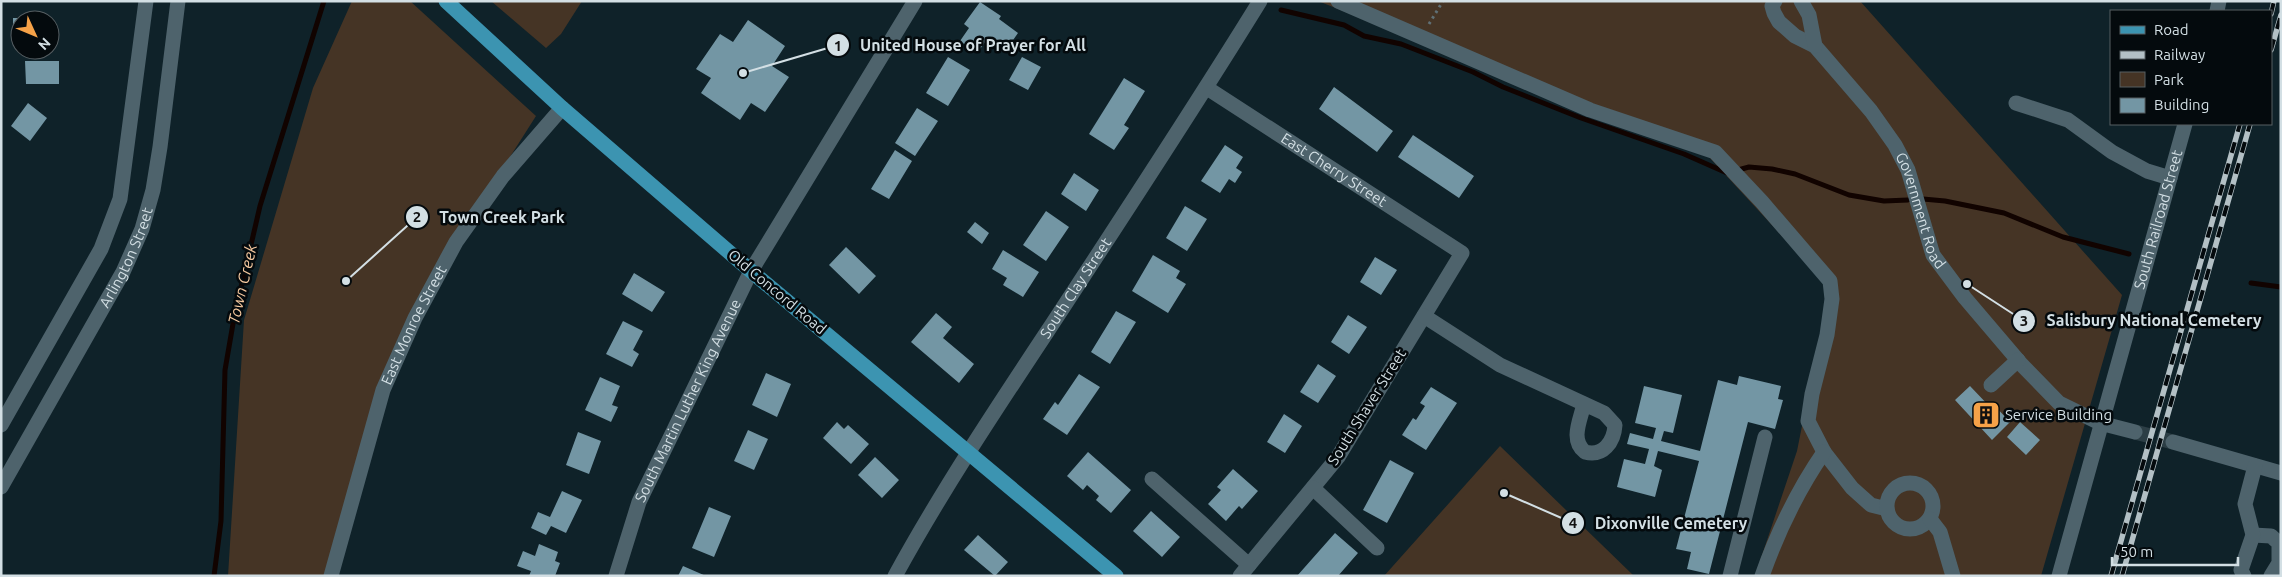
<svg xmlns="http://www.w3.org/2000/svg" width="2282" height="577" font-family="Ubuntu,sans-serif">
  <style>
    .green { fill: #453425 }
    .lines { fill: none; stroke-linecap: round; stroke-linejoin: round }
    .stream { stroke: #110300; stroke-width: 5 }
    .building { fill: #7396a4 }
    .minor-tunnel { stroke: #2c3e45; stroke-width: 15; stroke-dasharray: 15 8; stroke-linecap: butt }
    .path { stroke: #607076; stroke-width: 3; stroke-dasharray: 2.5 4; stroke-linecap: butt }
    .minor { stroke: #4e636c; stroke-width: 15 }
    .major { stroke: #3c94b1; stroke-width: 15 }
    .rail-casing { stroke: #b3c0c5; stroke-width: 5.5 }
    .rail { stroke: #040a0d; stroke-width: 4; stroke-dasharray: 11; stroke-linecap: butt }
    .labels { text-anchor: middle; stroke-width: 5; stroke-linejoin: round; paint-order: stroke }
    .street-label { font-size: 15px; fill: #d3dfe4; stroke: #040a0d }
    .poi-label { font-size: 15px; fill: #d3dfe4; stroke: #040a0d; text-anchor: start }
    .water-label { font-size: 16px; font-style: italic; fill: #f4c89f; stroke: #040a0d }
    .leader { fill: none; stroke: #d3dfe4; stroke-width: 2 }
    .callout-dot { fill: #d3dfe4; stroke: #040a0d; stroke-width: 2 }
    .mark-label { font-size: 15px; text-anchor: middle; font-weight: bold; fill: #111 }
    .callout-label { font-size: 16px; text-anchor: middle; font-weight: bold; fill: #d3dfe4; stroke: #040a0d; stroke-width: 5; stroke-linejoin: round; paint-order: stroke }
  </style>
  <rect width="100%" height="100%" fill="#0f2229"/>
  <path class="green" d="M 352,1 L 410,1 L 536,116 L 456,242 L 383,390 L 331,576 L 228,576 L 244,320 L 313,88 Z
    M 491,1 L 582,1 L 561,34 L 546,48 Z
    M 1318,1 L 1860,1 L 2122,295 L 2041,576 L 1755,576 L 1797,451 L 1826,306 L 1828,292 L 1819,276 L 1709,157 Z
    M 1500,446 L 1634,576 L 1384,576 Z"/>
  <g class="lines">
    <path class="stream" d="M 1281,10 L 1344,25 L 1364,36 L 1401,44 L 1473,72 L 1503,87 L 1581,118 L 1684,154 L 1727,173 L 1749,167 L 1772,169 L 1795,174 L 1849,195 L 1884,201 L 1908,200
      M 1923,199 L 1945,201 L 2004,213 L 2063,237 L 2129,254
      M 2251,283 L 2281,287
      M 214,576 L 221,521 L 225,370 L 234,318 L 260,206 L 324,1"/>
  </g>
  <path class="building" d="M 980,2 L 1001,16 L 999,19 L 1018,33 L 1004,53 L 986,41 L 977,53 L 960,41 L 969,28 L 964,24 Z
    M 13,18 L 42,18 L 42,20 L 20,20 L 20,42 L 13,42 Z
    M 748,20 L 785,46 L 772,66 L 789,77 L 765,112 L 751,103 L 740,120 L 701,93 L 711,78 L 696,69 L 720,34 L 733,42 Z
    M 948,57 L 970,70 L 948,106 L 926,93 Z
    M 1022,57 L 1041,67 L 1028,90 L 1009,80 Z
    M 25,61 L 59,61 L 59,84 L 26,84 Z
    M 1124,78 L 1145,91 L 1124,125 L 1129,128 L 1114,150 L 1089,134 Z
    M 1334,87 L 1393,131 L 1377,152 L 1319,109 Z
    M 28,103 L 47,118 L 30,141 L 11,126 Z
    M 917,108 L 938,121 L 915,156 L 895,143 Z
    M 1413,135 L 1474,176 L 1459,198 L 1398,157 Z
    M 1225,145 L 1243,157 L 1236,168 L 1242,172 L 1235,183 L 1229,179 L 1220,193 L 1201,181 Z
    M 895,150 L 912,161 L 889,199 L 871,189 Z
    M 1074,173 L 1099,190 L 1086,211 L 1061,194 Z
    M 1185,206 L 1207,219 L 1187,251 L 1166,238 Z
    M 1046,211 L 1069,227 L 1046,261 L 1023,245 Z
    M 975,222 L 989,233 L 982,244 L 967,232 Z
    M 846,247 L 876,276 L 859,294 L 829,265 Z
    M 1003,250 L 1039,272 L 1023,297 L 1003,285 L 1007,278 L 992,269 Z
    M 1153,255 L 1180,271 L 1176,278 L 1186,284 L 1168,313 L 1132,291 Z
    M 1375,257 L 1397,270 L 1381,295 L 1360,282 Z
    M 634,273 L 665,292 L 652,312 L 622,294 Z
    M 1116,311 L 1136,322 L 1110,364 L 1091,352 Z
    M 936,313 L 952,327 L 943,338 L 974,364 L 959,383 L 911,342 Z
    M 1348,315 L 1367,327 L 1349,354 L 1331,342 Z
    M 623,321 L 643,331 L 633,350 L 639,354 L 632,367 L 606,354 Z
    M 1318,364 L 1336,376 L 1318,403 L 1300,392 Z
    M 766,373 L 791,384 L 777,417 L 752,405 Z
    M 1079,374 L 1100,387 L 1067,435 L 1043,419 L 1055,402 L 1058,405 Z
    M 1739,376 L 1781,386 L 1778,399 L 1783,400 L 1775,429 L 1748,422 L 1709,574 L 1687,569 L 1691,552 L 1676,549 L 1699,461 L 1658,451 L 1654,466 L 1662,470 L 1655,497 L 1617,487 L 1624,459 L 1645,464 L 1649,449 L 1627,444 L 1630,433 L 1653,439 L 1656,428 L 1635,423 L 1644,386 L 1682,395 L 1673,433 L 1664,431 L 1661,441 L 1700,451 L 1718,380 L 1737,385 Z
    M 600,377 L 620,386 L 612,405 L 618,407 L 611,422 L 585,410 Z
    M 1970,386 L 1990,407 L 1993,404 L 2010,422 L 1992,440 L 1955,400 Z
    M 1431,387 L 1457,403 L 1426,450 L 1402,435 L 1413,418 L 1416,420 L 1425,406 L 1420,403 Z
    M 1284,414 L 1302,426 L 1285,453 L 1267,442 Z
    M 837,422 L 844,429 L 848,425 L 869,444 L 851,464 L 823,438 Z
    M 2020,422 L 2040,440 L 2026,455 L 2007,437 Z
    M 748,430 L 768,439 L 754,470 L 734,461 Z
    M 578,432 L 601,441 L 589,474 L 566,465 Z
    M 1088,452 L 1131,490 L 1111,513 L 1096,500 L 1099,496 L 1087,485 L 1083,490 L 1067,476 Z
    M 875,457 L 899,480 L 882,498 L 858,475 Z
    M 1390,460 L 1414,473 L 1387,523 L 1363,510 Z
    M 1233,469 L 1258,491 L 1242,509 L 1239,506 L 1226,521 L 1208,504 L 1221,490 L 1217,487 Z
    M 562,491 L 582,500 L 566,533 L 551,526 L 546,535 L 531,528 L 538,512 L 550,517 Z
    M 709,507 L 731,516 L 714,557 L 692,548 Z
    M 1151,511 L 1180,537 L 1162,557 L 1133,531 Z
    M 1335,533 L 1358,553 L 1338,576 L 1297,576 Z
    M 978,535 L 1008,562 L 995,576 L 964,550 Z
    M 539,544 L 558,552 L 555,561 L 560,563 L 555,576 L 529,576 L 531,571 L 517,566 L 523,551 L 535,556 Z
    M 683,566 L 706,576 L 678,576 Z"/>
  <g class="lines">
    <path class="minor-tunnel" d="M 2135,432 L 2173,442"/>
    <path class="path" d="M 1429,24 L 1443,1"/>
    <g class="minor">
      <path d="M 1338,1 L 1590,110 L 1715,152 L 1762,202 L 1830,281 L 1832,299 L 1827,335 L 1812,394 L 1808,421 L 1824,452 L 1852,488 L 1871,505 L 1887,509"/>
      <path id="s1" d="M 1775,1 L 1772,6 L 1774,13 L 1779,22 L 1795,36 L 1815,46 L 1871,111 L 1895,145 L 1908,170 L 1933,255 L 1965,298 L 2022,365 L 2059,403 L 2100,423 L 2135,432"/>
      <path d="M 1801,1 L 1809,15 L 1815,46"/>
      <path d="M 2217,11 L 2219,1"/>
      <path id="s2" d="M 1207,88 L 1462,253 L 1338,457 L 1240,576"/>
      <path d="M 2016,103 L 2068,120 L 2112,152 L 2147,171 L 2170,178"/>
      <path d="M 1424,316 L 1500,365 L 1604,413 L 1615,425 C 1614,442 1603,457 1585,452 C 1570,440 1580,421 1584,404"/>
      <path d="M 1991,385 L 2018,360"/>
      <path d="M 1,425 L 101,249 L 120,199 L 146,1"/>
      <path d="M 2173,442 L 2281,473"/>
      <path d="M 1152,479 L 1249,565"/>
      <circle cx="1910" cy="506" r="23"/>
      <path id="s3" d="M 1,487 L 123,272 L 142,229 L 153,190 L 160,147 L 178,1"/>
      <path d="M 1313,488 L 1377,548"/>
      <path d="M 1930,519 L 1940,532 L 1953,576"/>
      <path d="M 2253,535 L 2271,536 L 2279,543 L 2279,563 L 2271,576"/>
      <path id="s4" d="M 331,576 L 383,390 L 415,318 L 456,242 L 503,176 L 562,108"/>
      <path id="s5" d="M 616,576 L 639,502 L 751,271 L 915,1"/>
      <path id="s6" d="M 895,576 C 941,492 994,412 1047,332 C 1119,222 1191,113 1260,1"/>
      <path d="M 1730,576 L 1765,437"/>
      <path d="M 1762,576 C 1778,531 1797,491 1824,452"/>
      <path id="s7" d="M 2059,576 L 2185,124"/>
      <path d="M 2244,576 L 2241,570 L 2253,535 L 2245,504 L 2255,466"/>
    </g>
    <path class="major" d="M 446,1 L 562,108 L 751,271 L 1116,576"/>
    <defs>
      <path id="rail" d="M 2271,14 L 2274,1
        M 2271,50 L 2281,15
        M 2111,576 L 2240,124
        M 2122,576 L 2250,124"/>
    </defs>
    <use href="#rail" class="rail-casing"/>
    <use href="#rail" class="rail"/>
  </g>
  <defs>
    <symbol id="building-square" viewBox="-11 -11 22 22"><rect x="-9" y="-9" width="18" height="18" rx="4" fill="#f6a248" stroke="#040a0d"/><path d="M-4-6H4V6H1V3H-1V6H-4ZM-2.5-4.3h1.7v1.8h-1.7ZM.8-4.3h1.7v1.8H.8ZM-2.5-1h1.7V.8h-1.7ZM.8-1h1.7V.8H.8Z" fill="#111"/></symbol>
  </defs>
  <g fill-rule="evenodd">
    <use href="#building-square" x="1970" y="399" width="32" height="32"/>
  </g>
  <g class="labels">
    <g class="street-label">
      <text dy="5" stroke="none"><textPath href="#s2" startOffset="151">East Cherry Street</textPath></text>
      <text dy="5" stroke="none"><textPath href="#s1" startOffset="265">Government Road</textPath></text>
      <text dy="5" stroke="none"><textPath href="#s7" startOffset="370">South Railroad Street</textPath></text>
      <text dy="5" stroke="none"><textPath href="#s3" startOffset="262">Arlington Street</textPath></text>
      <text dy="5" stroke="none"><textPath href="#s6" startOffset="340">South Clay Street</textPath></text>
      <text transform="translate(777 292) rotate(40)" y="5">Old Concord Road</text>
      <text dy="5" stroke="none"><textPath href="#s4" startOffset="265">East Monroe Street</textPath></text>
      <text dy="5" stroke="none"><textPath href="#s5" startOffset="190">South Martin Luther King Avenue</textPath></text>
      <text transform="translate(1367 407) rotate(-58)" y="5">South Shaver Street</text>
    </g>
    <g class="poi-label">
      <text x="2005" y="420">Service Building</text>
    </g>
    <g class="water-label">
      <text transform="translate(242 284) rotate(-77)" y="6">Town Creek</text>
    </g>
  </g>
  <path class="leader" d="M743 73L838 45M346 281L417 217M1967 284L2024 321M1504 493L1573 523"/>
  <g class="callout-dot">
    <circle cx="743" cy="73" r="5"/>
    <circle cx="346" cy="281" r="5"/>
    <circle cx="1967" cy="284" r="5"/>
    <circle cx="1504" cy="493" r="5"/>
    <circle cx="838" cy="45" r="12"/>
    <circle cx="417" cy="217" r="12"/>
    <circle cx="2024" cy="321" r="12"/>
    <circle cx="1573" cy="523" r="12"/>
  </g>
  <g class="mark-label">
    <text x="838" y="51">1</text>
    <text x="417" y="222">2</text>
    <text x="2024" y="326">3</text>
    <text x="1573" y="528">4</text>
  </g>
  <g class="callout-label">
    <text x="973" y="51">United House of Prayer for All</text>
    <text x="502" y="223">Town Creek Park</text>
    <text x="2154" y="326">Salisbury National Cemetery</text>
    <text x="1671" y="529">Dixonville Cemetery</text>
  </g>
  <rect width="2282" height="577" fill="none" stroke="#d3dfe4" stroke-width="5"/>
  <rect x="2110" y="10" width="162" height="115" fill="#040a0d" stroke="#575f63"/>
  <rect x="2120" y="26" width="25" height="8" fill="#3c94b1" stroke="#575f63"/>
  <text x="2154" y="35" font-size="15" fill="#d3dfe4">Road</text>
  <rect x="2120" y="51" width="25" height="8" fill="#b3c0c5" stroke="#575f63"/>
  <text x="2154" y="60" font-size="15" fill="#d3dfe4">Railway</text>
  <rect x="2120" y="72" width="25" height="15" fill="#453425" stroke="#575f63"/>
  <text x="2154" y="85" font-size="15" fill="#d3dfe4">Park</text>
  <rect x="2120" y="98" width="25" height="15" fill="#7396a4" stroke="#575f63"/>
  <text x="2154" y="110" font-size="15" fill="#d3dfe4">Building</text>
  <g transform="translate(35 35) rotate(134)"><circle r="24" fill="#040a0d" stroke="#575f63"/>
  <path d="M0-4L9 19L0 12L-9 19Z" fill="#f6a248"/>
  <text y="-8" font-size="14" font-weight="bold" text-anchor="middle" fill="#d3dfe4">N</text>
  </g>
  <path d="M2112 557v8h126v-8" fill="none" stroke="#d3dfe4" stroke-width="2.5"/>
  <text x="2120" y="557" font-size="15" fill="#d3dfe4" stroke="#040a0d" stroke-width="4" paint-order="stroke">50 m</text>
</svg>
